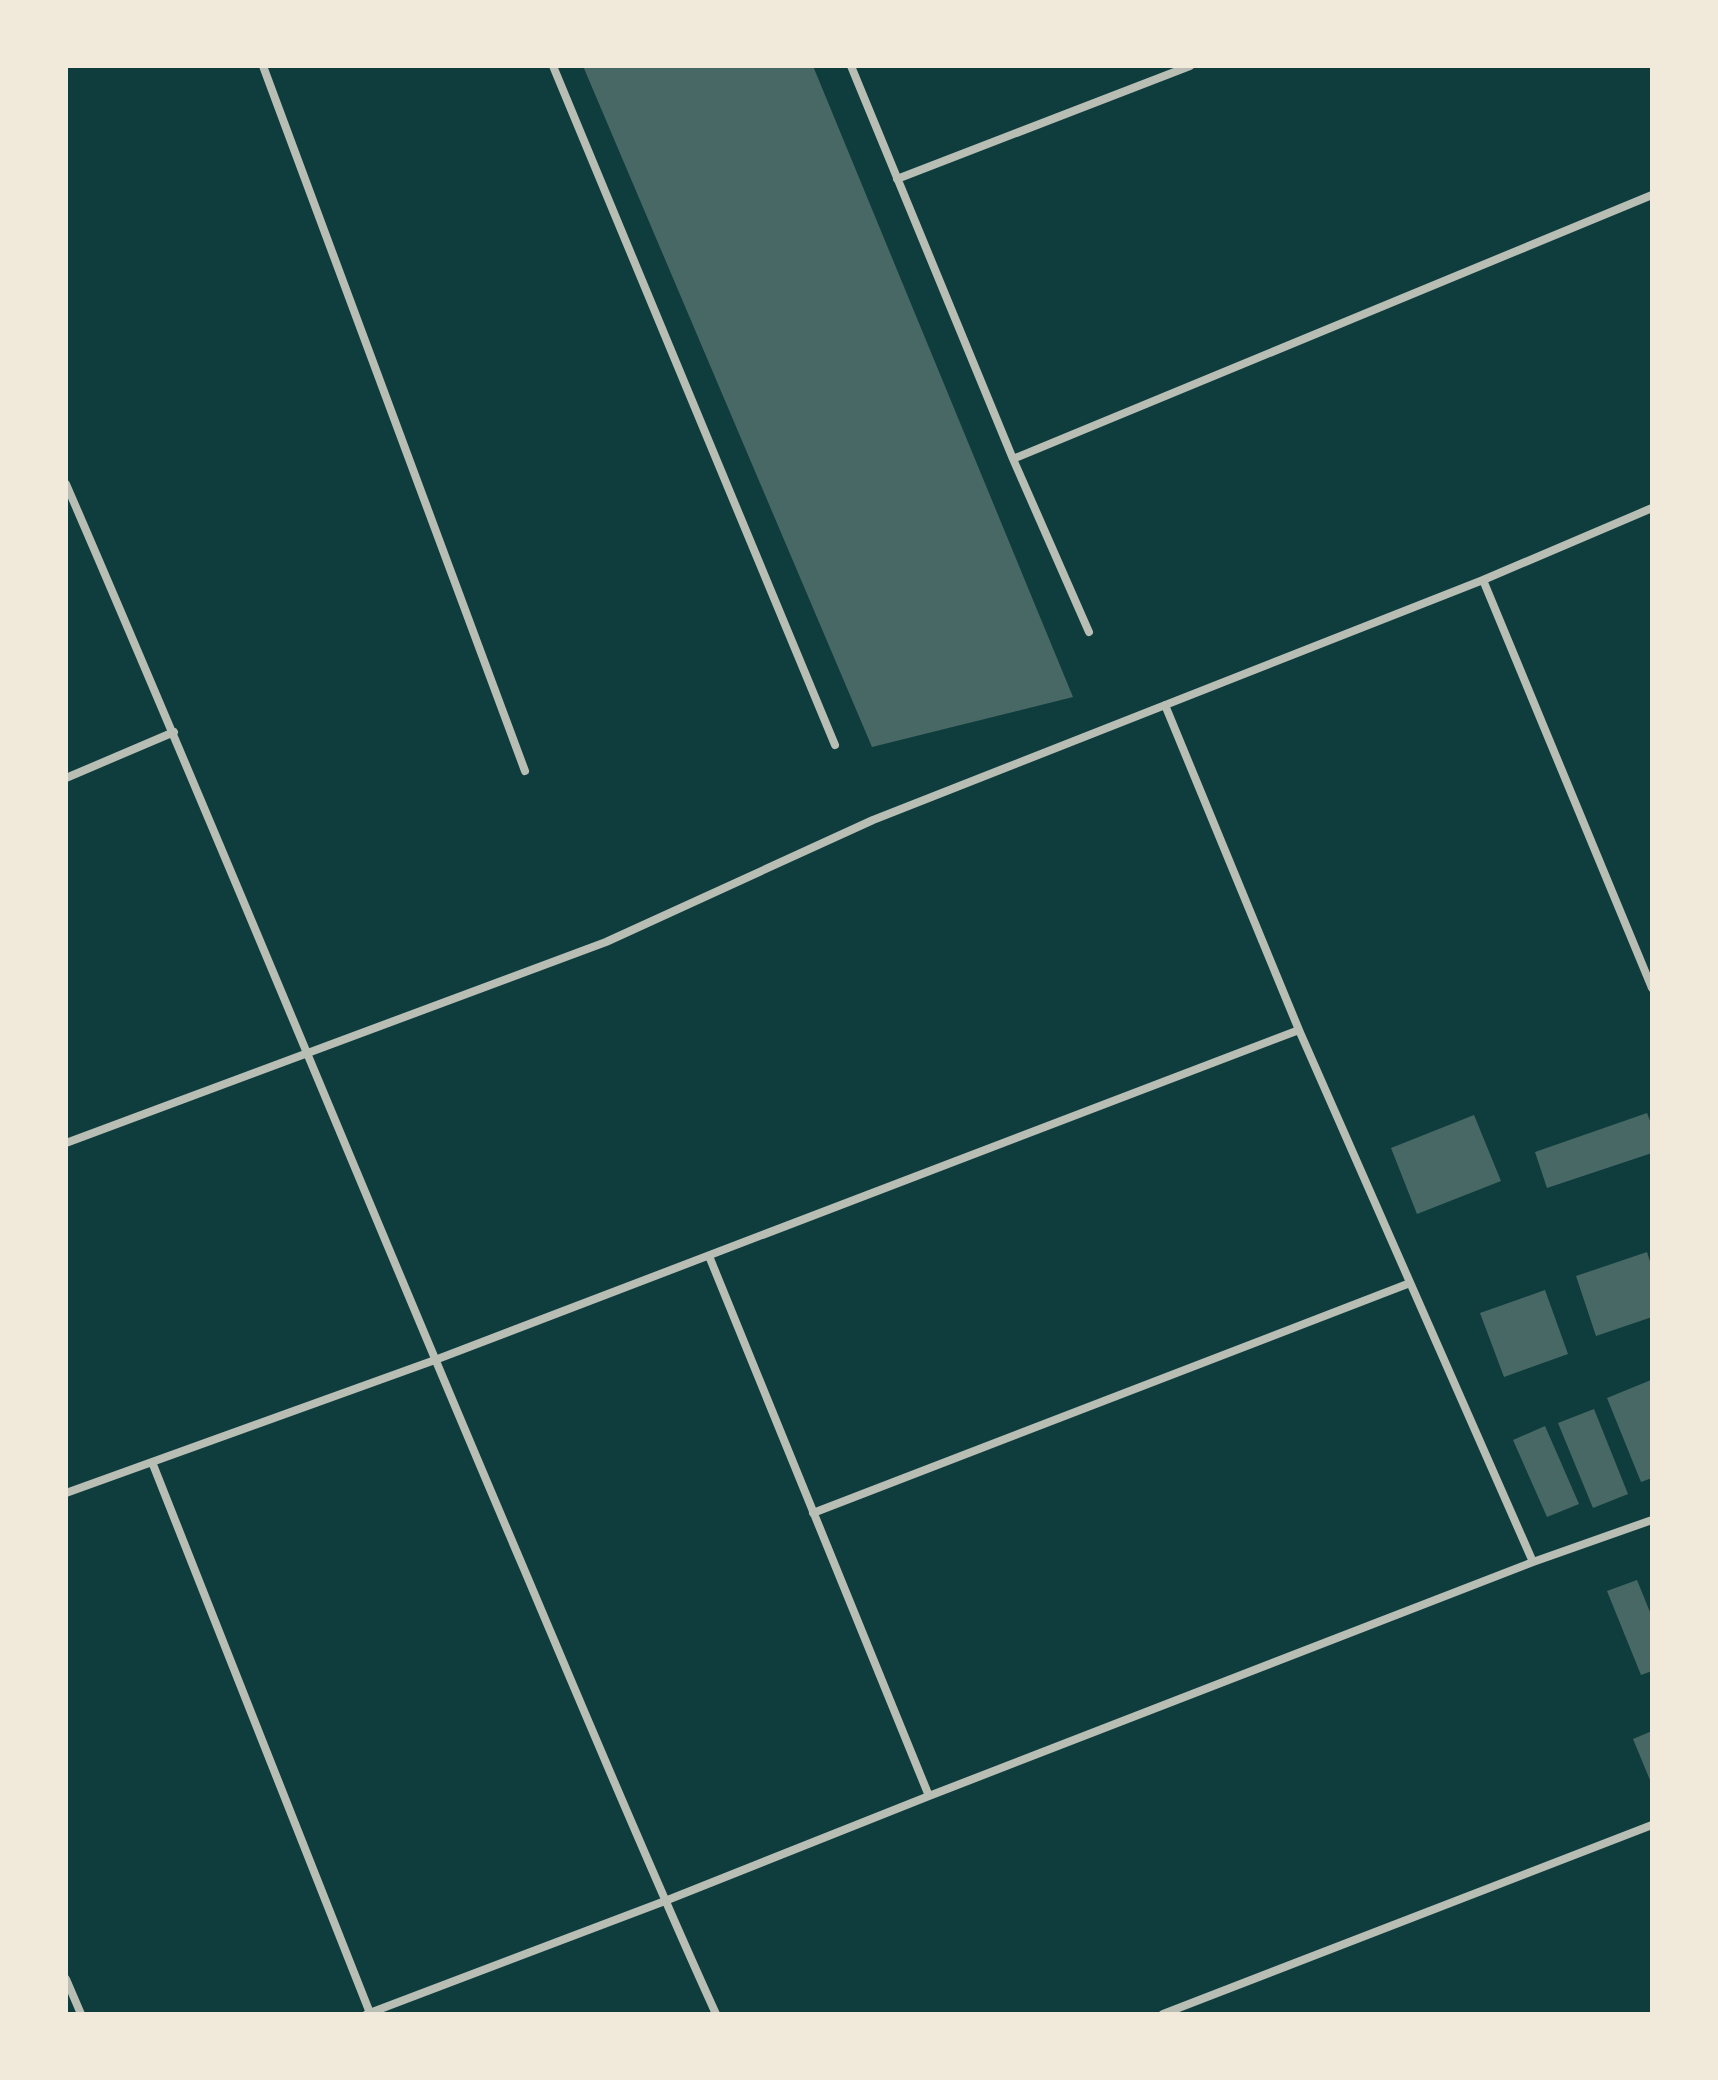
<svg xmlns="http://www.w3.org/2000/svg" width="1718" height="2080" font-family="Helvetica,sans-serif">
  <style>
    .building { fill: #486865 }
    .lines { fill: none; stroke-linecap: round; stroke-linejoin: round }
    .minor { stroke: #b8beb3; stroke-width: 8 }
  </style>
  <rect width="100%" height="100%" fill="#0f3d3e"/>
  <path class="building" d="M 583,66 L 813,66 L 1073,697 L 872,747 Z
    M 1647,1113 L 1652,1126 L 1652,1153 L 1547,1188 L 1535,1152 Z
    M 1474,1115 L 1501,1181 L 1417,1214 L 1391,1148 Z
    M 1647,1252 L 1652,1268 L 1652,1317 L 1596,1336 L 1576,1276 Z
    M 1545,1290 L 1568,1354 L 1504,1377 L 1480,1313 Z
    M 1651,1380 L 1652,1478 L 1641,1482 L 1607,1398 Z
    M 1594,1409 L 1628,1494 L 1593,1508 L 1558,1423 Z
    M 1545,1426 L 1579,1504 L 1547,1517 L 1513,1440 Z
    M 1637,1580 L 1652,1617 L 1652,1671 L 1641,1675 L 1607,1591 Z
    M 1652,1731 L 1652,1785 L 1633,1739 Z"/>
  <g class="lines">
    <path class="minor" d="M 263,66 L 525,771
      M 553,66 L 835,745
      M 851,66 L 1013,459 L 1089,632
      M 897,179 L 1190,66
      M 1013,459 L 1652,195
      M 66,484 C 222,844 370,1208 524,1569 C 587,1718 649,1867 716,2014
      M 1483,580 L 1652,508
      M 1165,705 L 1299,1030 L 1533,1562
      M 66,778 L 174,732
      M 66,1143 L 606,942 L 873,820 L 1483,580 L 1652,988
      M 709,1256 L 929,1796
      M 152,1462 L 370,2013
      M 66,1493 L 435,1360 L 1299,1030
      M 813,1513 L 1410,1283
      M 66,1979 L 81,2014
      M 367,2014 L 665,1901 L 929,1796 L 1533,1562 L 1652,1520
      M 1163,2014 L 1652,1825"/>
  </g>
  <rect width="1718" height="2080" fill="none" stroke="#f1e9da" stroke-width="136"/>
</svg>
